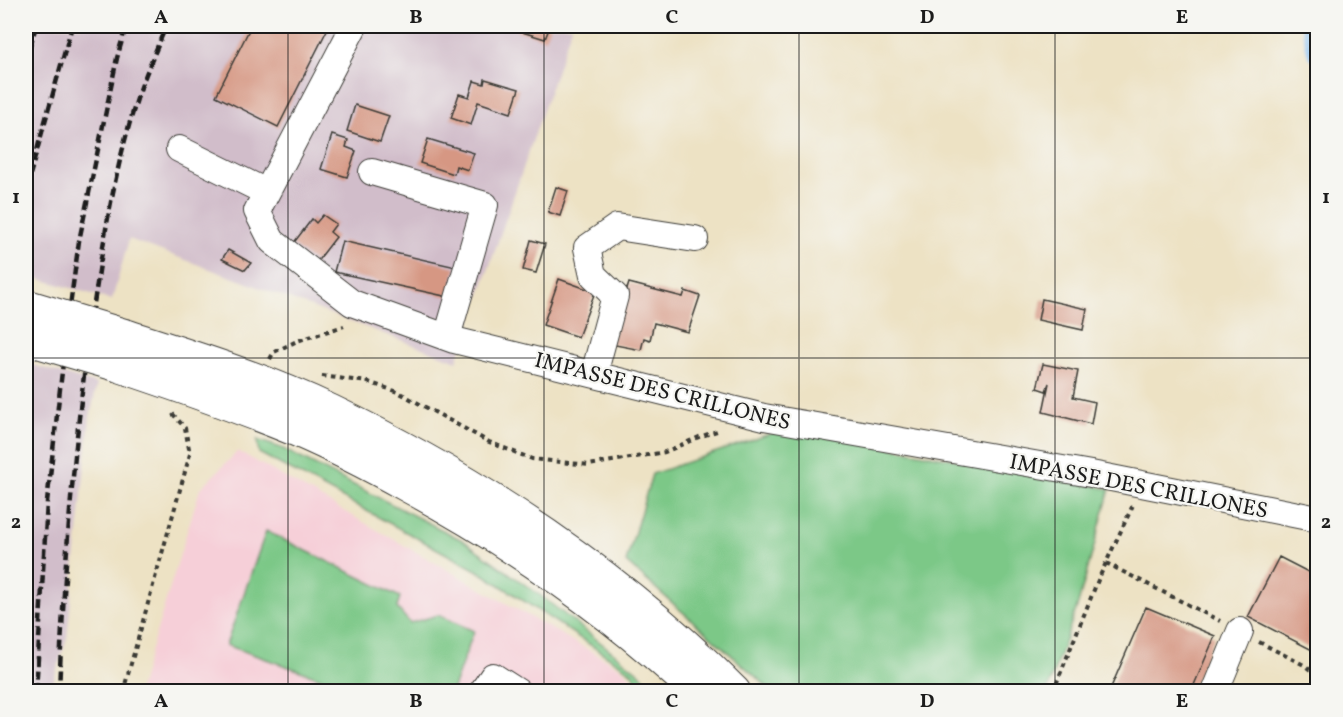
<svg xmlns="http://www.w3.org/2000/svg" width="1343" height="717" font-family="Vollkorn,serif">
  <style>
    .built { fill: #f6cfd8 }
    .industrial { fill: #d1bdca }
    .green { fill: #7bc887; stroke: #4c7252; stroke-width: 1.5 }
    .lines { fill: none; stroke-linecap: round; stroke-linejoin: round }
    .canal { stroke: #7fbcf2; stroke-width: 22 }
    .building { fill: #d69783 }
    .minor-casing { stroke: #3b3a35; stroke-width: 28 }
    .major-casing { stroke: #3b3a35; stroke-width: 35 }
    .path { stroke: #3b3a35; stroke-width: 4; stroke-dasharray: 4.5 4.5; stroke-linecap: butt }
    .minor { stroke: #fff; stroke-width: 26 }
    .major { stroke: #fff; stroke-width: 33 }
    .rail { stroke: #1c1c1c; stroke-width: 4.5; stroke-dasharray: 9 4.5; stroke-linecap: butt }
    .major-bridge-casing { stroke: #3b3a35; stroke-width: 35; stroke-linecap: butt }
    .major-bridge { stroke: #fff; stroke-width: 33 }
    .grid { fill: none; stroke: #1c1c1c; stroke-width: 1.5; stroke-opacity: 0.55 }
    .labels { text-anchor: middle; stroke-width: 4.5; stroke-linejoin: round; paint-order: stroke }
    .street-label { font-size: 22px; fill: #1c1c1c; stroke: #f6f6f2 }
    .neatline { fill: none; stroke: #1c1c1c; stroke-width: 2 }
    .grid-label { font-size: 20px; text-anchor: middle; font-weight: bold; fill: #1c1c1c }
  </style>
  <rect width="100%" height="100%" fill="#f6f6f2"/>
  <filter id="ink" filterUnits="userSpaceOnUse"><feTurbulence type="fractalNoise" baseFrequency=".0167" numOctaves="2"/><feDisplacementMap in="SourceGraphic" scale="12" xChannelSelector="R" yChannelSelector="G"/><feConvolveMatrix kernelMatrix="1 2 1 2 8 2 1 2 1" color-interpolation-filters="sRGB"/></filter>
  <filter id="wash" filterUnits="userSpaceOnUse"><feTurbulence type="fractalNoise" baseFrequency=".008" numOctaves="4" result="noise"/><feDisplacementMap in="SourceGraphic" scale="24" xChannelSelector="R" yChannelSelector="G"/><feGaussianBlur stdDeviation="1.35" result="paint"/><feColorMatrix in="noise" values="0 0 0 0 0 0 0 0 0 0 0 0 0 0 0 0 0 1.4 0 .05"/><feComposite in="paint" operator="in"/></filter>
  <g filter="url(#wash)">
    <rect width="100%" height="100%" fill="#ede2c4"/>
    <path class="built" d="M 238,451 L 624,670 L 643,691 L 138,692 L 200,489 Z"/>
    <path class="industrial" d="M 26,26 L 572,26 L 457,361 L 129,239 L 112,300 L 26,275 Z
      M 26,363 L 97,384 L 90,417 L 67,638 L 50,691 L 26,691 Z"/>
    <path class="green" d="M 787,428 L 1110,489 L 1078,604 L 1047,691 L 772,691 L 626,562 L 652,474 Z
      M 257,440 L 281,448 L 464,541 L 541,596 L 637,671 L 659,691 L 645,691 L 630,671 L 480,572 L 259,453 Z
      M 266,531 L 400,597 L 397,608 L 410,623 L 438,615 L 474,631 L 452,691 L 351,691 L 335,683 L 226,645 Z"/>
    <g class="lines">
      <path class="canal" d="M 1312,26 L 1318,51"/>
    </g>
    <g id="blocks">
      <path class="building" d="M 251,26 L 329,26 L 278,127 L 216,96 Z
        M 503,26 L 550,26 L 545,39 Z
        M 485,79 L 519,89 L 511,113 L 478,102 L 471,125 L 451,118 L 459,94 L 469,97 L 474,81 L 484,84 Z
        M 355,105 L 389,116 L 380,142 L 347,131 Z
        M 332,135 L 348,140 L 346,147 L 356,151 L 347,177 L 321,169 Z
        M 428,139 L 474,153 L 468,170 L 456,166 L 454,174 L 420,163 Z
        M 556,187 L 568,191 L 560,216 L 548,212 Z
        M 323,215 L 336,224 L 330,232 L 336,237 L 316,263 L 292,245 L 312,219 L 316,223 Z
        M 531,240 L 545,244 L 536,273 L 523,270 Z
        M 342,241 L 456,267 L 449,297 L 334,272 Z
        M 228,250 L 251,263 L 245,270 L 222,259 Z
        M 559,279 L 595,292 L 578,337 L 543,325 Z
        M 629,283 L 683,297 L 685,291 L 700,296 L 688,332 L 654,323 L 650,340 L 644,338 L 641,350 L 610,344 Z
        M 1042,299 L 1087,309 L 1083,330 L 1038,320 Z
        M 1043,364 L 1078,371 L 1073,397 L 1095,402 L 1091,424 L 1043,412 L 1049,383 L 1046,391 L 1037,388 Z
        M 1279,557 L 1318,577 L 1318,653 L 1248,617 Z
        M 1146,607 L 1215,636 L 1191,692 L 1109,692 Z"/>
    </g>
  </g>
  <g filter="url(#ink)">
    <use href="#blocks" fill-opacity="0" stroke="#3b3a35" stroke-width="1.5"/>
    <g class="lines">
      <defs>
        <path id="minor" d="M 354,26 L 257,211 L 272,241 L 352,303 L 454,340 L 764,417 L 1091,474 L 1318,519
          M 179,149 L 266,192
          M 372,172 L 485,205 L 447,337
          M 594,374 L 615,296 L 593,275 L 587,248 L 617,227 L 695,239
          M 482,692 L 493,676 L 518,692
          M 1215,692 L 1240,631"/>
        <path id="major" d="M 126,336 C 195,358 265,380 330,411 C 478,482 618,575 734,692
          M 118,365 C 178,385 238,406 297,430 C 334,446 371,465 407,485 C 513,542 610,609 698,692"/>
      </defs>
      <use href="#minor" class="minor-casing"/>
      <use href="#major" class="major-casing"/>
      <path class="path" d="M 270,359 L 274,352 L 297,341 L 344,326
        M 322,376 L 368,382 L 398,392 L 489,442 L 532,459 L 589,465 L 665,452 L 699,437 L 720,430
        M 1106,563 L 1220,621
        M 1259,642 L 1304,665 L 1318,676
        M 123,692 L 190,454 L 185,428 L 172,413
        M 1053,692 L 1098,580 L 1133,505"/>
      <use href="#minor" class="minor"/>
      <use href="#major" class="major"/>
      <path class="rail" d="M 26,60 L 36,26
        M 26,189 L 72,26
        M 36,692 L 47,502 L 67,328 L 79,241 L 117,58 L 126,26
        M 59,692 C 64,566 74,440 92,316 C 103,244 114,171 136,102 C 144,76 156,51 166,26"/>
      <defs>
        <path id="major-bridge" d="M 26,306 L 126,336
          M 26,338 L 118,365"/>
      </defs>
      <use href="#major-bridge" class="major-bridge-casing"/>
      <use href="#major-bridge" class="major-bridge"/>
    </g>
  </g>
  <path class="grid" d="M 288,26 L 288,692M 544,26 L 544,692M 799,26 L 799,692M 1055,26 L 1055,692M 26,358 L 1318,358"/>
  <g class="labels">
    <g class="street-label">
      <text transform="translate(663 390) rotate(14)" y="8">IMPASSE DES CRILLONES</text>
      <text transform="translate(1139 485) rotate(11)" y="8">IMPASSE DES CRILLONES</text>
    </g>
  </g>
  <rect width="1343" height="717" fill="none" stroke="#f6f6f2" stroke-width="66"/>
  <rect x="33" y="33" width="1277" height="651" class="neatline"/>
  <g class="grid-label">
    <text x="161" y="23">A</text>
    <text x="416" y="23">B</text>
    <text x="672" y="23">C</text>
    <text x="927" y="23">D</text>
    <text x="1182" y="23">E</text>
    <text x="16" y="203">1</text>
    <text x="1326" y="203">1</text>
    <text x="16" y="528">2</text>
    <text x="1326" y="528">2</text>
    <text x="161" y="707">A</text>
    <text x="416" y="707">B</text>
    <text x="672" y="707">C</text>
    <text x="927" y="707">D</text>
    <text x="1182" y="707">E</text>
  </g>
</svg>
